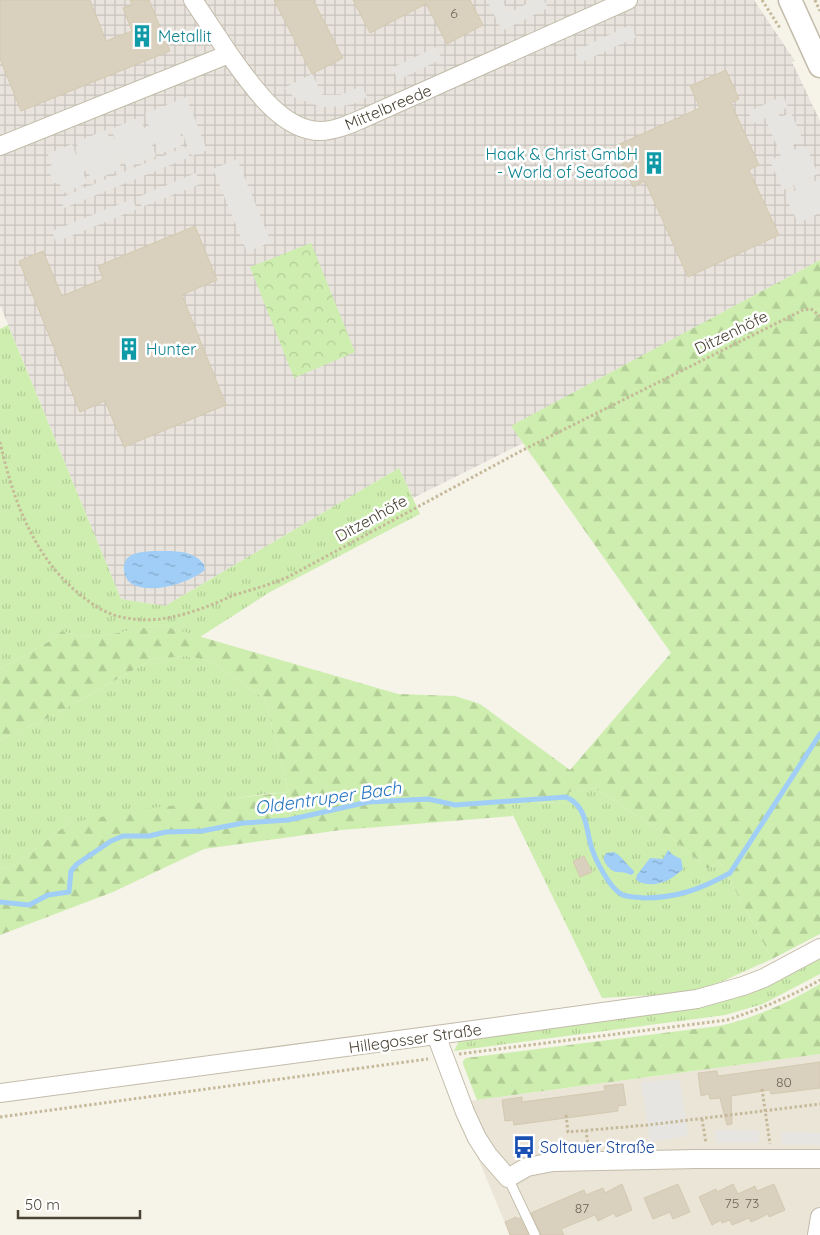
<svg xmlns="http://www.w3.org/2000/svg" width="820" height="1235" font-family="Quicksand,sans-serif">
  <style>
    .residential { fill: #eae5d7 }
    .industrial { fill: url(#industrial-grid); fill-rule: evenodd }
    .grass { fill: url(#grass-tufts) }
    .forest { fill: url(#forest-firs) }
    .park { fill: url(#park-crowns) }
    .parking { fill: #e7e5e1 }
    .water { fill: url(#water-ripples) }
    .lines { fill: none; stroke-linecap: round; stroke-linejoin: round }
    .stream { stroke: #a0cef7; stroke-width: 5 }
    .building { fill: #d9d0bd; stroke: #d4c9b0 }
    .service-casing { stroke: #c3bcaa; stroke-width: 11 }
    .minor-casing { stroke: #c3bcaa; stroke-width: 20 }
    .tertiary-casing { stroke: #c3bcaa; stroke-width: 25 }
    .path { stroke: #c6b99a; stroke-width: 3; stroke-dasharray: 2.5 2.5; stroke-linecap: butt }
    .service { stroke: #fff; stroke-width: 9 }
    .minor { stroke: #fff; stroke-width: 18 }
    .tertiary { stroke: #fff; stroke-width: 22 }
    .labels { text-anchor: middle; stroke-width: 5; stroke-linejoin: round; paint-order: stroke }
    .number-label { font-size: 14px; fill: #6e6758 }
    .culture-label { font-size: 16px; fill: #0d838f; stroke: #fff; text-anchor: start }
    .street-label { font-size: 16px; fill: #4b4436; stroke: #fff }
    .transit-label { font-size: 16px; fill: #164399; stroke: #fff; text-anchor: start }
    .water-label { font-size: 18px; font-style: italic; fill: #2474c2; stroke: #fff }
  </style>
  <defs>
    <pattern id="industrial-grid" width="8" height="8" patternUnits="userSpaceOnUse" patternTransform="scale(1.25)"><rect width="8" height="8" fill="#e8e4dd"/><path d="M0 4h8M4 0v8" fill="none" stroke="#c8c5be"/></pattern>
    <pattern id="grass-tufts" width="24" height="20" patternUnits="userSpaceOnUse" patternTransform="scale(1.25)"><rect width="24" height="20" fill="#cdeeae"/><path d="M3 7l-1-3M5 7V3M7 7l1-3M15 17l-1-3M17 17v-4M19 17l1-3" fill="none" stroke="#b2cd96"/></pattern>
    <pattern id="forest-firs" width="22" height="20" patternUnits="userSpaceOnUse" patternTransform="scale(1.25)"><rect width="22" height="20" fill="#cdeeae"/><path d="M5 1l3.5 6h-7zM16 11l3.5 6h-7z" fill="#b2cd96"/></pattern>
    <pattern id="park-crowns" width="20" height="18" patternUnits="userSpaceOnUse" patternTransform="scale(1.25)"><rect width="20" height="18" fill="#cdeeae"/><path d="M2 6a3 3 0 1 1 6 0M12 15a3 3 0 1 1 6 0" fill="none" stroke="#b2cd96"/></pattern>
    <pattern id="water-ripples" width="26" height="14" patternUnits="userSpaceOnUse" patternTransform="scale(1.25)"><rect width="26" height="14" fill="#a0cef7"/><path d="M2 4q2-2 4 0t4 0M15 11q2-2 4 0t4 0" fill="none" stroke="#84a9c9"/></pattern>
  </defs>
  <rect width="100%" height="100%" fill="#f6f3e9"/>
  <path class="residential" d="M 820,1054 L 820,1235 L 510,1235 L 455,1103 Z"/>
  <path class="industrial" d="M 0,0 L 754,0 L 795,61 L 792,62 L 820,121 L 820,260 L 512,426 L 523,443 L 413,498 L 399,468 L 165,606 L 121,599 L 0,305 ZM 201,560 L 204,564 L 205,569 L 193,578 L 164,587 L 151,588 L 137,586 Z"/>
  <path class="grass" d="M 8,325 L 121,599 L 165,606 L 399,468 L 420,514 L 270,592 L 200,637 L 160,625 L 106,635 L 82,637 L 62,631 L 48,642 L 0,669 L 0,329 Z
    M 187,656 L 210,661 L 265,699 L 289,792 L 265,794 L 69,823 L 15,865 L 0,869 L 0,740 L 50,717 L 153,659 Z
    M 594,788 L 676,841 L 708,869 L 720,862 L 772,959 L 723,981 L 691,993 L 602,998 L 508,805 L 525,803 L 567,802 L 568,792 Z
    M 820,959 L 820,974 L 763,1004 L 725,1015 L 454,1051 L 459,1041 L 463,1039 L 703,1007 L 750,994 Z"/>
  <path class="forest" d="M 820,260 L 820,934 L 772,959 L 720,862 L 708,869 L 676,841 L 594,788 L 569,792 L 567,802 L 525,803 L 509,805 L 513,816 L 341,830 L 204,849 L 113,892 L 0,935 L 0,869 L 15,865 L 69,823 L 144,809 L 289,792 L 265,699 L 210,661 L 187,656 L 153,659 L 50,717 L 0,740 L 0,669 L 48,642 L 62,631 L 82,637 L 106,635 L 160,625 L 398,694 L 455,696 L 480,704 L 570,770 L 671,653 L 511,426 Z
    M 820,984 L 820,1054 L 477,1100 L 463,1064 L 463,1061 L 466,1058 L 719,1026 C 755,1018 788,1003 820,984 Z"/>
  <path class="park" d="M 311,243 L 355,352 L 294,378 L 250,267 Z"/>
  <path class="parking" d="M 487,0 L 502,0 L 509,13 L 534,0 L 544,0 L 548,8 L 502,31 Z
    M 630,25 L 636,37 L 580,63 L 575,51 Z
    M 436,47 L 442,59 L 398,80 L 392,68 Z
    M 312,74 L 322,95 L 340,95 L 362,86 L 367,97 L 353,104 L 343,106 L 321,107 L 294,97 L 284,88 Z
    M 783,96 L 788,107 L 778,112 L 780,117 L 791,113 L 803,140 L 793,145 L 795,150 L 806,146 L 818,174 L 807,179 L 810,183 L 820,179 L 820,213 L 798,223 L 785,195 L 796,190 L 794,185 L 783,190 L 770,161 L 781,155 L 765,118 L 754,123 L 748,112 Z
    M 186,97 L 207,150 L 192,156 L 182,133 L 180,134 L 184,144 L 160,154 L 155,143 L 152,145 L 156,156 L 127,168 L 121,156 L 117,158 L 122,169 L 92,181 L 87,170 L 83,172 L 87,183 L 64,193 L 59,182 L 54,183 L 47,167 L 52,165 L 48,154 L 72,144 L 76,155 L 80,153 L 76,142 L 106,130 L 111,141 L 115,139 L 111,129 L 140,117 L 144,128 L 149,126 L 145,114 Z
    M 185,147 L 190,157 L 64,208 L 60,198 Z
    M 237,159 L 271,242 L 247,252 L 213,169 Z
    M 196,173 L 200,184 L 142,207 L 138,197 Z
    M 132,199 L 137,209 L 56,242 L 52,231 Z
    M 680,1079 L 688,1136 L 650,1142 L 641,1082 Z
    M 715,1130 L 759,1131 L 759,1143 L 716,1143 Z
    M 781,1132 L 820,1133 L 820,1145 L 782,1144 Z"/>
  <path class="water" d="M 154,551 C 172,551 192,549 204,564 L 205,570 C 189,583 151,595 132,584 C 127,581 125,576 124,571 C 122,552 141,552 154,551 Z
    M 668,850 L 673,855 L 681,859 L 683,869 C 670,881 657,888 639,882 L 636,879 L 637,875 L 650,858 L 663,859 Z
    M 614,852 C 621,855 627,865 634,871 L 634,873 L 631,875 C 619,869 615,877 606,864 C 603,860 603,858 606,853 Z"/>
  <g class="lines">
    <path class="stream" d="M 0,902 L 29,905 L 48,895 L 69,892 L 71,871 L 77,864 L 111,841 L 123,836 L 149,836 L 166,832 L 202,831 L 243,823 L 288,820 L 368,802 L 428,799 L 455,805 L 566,797 C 569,799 573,800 575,803 C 587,813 587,835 592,849 C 596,861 610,888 621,894 C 626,897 636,897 643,898 C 677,898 701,889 730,873 L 820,734"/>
  </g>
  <path class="building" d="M 0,0 L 90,0 L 106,41 L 132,31 L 123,8 L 132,5 L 130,0 L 149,0 L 170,51 L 21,111 L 0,59 Z
    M 274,0 L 313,0 L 343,58 L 312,74 Z
    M 353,0 L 470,0 L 483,25 L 447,44 L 426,4 L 370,33 Z
    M 726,70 L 739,99 L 731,103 L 759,165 L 749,170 L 779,235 L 688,277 L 645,181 L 633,187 L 615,146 L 700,108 L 690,86 Z
    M 195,226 L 217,280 L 182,295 L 226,405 L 124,447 L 105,401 L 80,412 L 19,261 L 43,251 L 62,296 L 103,279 L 98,266 Z
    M 584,856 L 592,872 L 580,877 L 573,861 Z
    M 820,1062 L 820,1088 L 771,1094 L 770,1090 L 731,1096 L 732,1124 L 727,1125 L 720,1098 L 710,1099 L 709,1094 L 701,1096 L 698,1073 L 717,1071 L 718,1076 Z
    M 623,1084 L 626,1105 L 618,1106 L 618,1111 L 514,1125 L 513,1120 L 505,1121 L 502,1100 L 522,1097 L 522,1102 L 605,1091 L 604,1086 Z
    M 622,1184 L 632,1210 L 616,1217 L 614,1213 L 598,1221 L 595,1215 L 561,1229 L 564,1235 L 541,1235 L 531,1213 L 584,1190 L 586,1195 L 603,1188 L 605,1193 Z
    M 678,1184 L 690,1212 L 673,1219 L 670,1212 L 653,1219 L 644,1198 Z
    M 733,1184 L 738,1194 L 755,1186 L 757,1191 L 774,1184 L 785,1210 L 769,1217 L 768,1214 L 751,1222 L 749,1218 L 732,1225 L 730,1220 L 722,1223 L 721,1220 L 712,1225 L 699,1197 L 716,1189 L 717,1192 Z
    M 516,1217 L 517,1219 L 520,1218 L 528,1235 L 510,1235 L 505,1222 Z"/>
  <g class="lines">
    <defs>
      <path id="service" d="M 508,1178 L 535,1235"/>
      <path id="minor" d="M 193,0 L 229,54
        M 0,146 L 229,54 C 249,82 281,131 320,131 C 335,131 350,124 364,118 L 628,0
        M 436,1035 L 465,1112 L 477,1138 L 488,1155 L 508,1178 L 527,1167 L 553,1162 L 697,1159 L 820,1159
        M 0,1093 L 466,1031 L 697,999 L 743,986 L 764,978 L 820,948
        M 817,1235 L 820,1217"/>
      <path id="tertiary" d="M 790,0 L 820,66"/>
    </defs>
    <use href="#service" class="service-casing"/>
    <use href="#minor" class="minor-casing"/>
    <use href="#tertiary" class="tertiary-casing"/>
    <path class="path" d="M 762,0 L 780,28
      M 815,0 L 820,11
      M 0,442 C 13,500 34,559 83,597 C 96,607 110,616 127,618 C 158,624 188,614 216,603 C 224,600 232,595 241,593 C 257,588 272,584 288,577 L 521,451 L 803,310 L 811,309 L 820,316
      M 459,1054 L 727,1020 C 760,1009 790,997 820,980
      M 762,1089 L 770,1144
      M 566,1115 L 568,1132 L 648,1125 L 820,1104
      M 0,1117 L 428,1059
      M 702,1119 L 706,1143
      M 586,1130 L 588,1147"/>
    <use href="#service" class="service"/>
    <use href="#minor" class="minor"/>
    <use href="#tertiary" class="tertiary"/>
  </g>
  <defs>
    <symbol id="building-bare" viewBox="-9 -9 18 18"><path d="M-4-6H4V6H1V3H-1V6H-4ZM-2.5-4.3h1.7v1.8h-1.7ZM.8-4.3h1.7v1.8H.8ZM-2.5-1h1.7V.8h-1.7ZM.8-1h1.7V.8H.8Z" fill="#0f9aa8" stroke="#fff" stroke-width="2.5" paint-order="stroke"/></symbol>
    <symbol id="bus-bare" viewBox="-9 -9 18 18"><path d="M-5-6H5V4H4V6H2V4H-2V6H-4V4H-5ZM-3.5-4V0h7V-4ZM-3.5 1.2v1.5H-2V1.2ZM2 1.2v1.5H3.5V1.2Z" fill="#1a4fb4" stroke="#fff" stroke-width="2.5" paint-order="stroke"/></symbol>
  </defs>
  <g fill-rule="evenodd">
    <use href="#building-bare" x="126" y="20" width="32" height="32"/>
    <use href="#building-bare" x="638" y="147" width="32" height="32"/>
    <use href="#building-bare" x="113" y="333" width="32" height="32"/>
    <use href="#bus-bare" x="508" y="1131" width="32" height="32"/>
  </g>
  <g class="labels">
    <g class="number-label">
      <text x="454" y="18">6</text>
      <text x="784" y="1087">80</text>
      <text x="732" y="1208">75</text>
      <text x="752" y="1208">73</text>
      <text x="582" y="1213">87</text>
    </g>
    <g class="culture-label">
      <text x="158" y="42">Metallit</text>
      <text x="638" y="160" text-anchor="end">Haak &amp; Christ GmbH<tspan x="638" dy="18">- World of Seafood</tspan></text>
      <text x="146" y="355">Hunter</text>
    </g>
    <g class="street-label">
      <text transform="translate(388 107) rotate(-23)" y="6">Mittelbreede</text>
      <text transform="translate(731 332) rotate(-26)" y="6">Ditzenhöfe</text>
      <text transform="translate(371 518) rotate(-29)" y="6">Ditzenhöfe</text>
      <text transform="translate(415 1038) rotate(-8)" y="6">Hillegosser Straße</text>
    </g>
    <g class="transit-label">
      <text x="540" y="1153">Soltauer Straße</text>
    </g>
    <g class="water-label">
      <text transform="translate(328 798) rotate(-8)" y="6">Oldentruper Bach</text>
    </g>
  </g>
  <path d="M18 1210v8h122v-8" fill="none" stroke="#4b4436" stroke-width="2.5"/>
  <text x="25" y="1210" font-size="15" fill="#4b4436" stroke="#ffffff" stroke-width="4" paint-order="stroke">50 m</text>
</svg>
